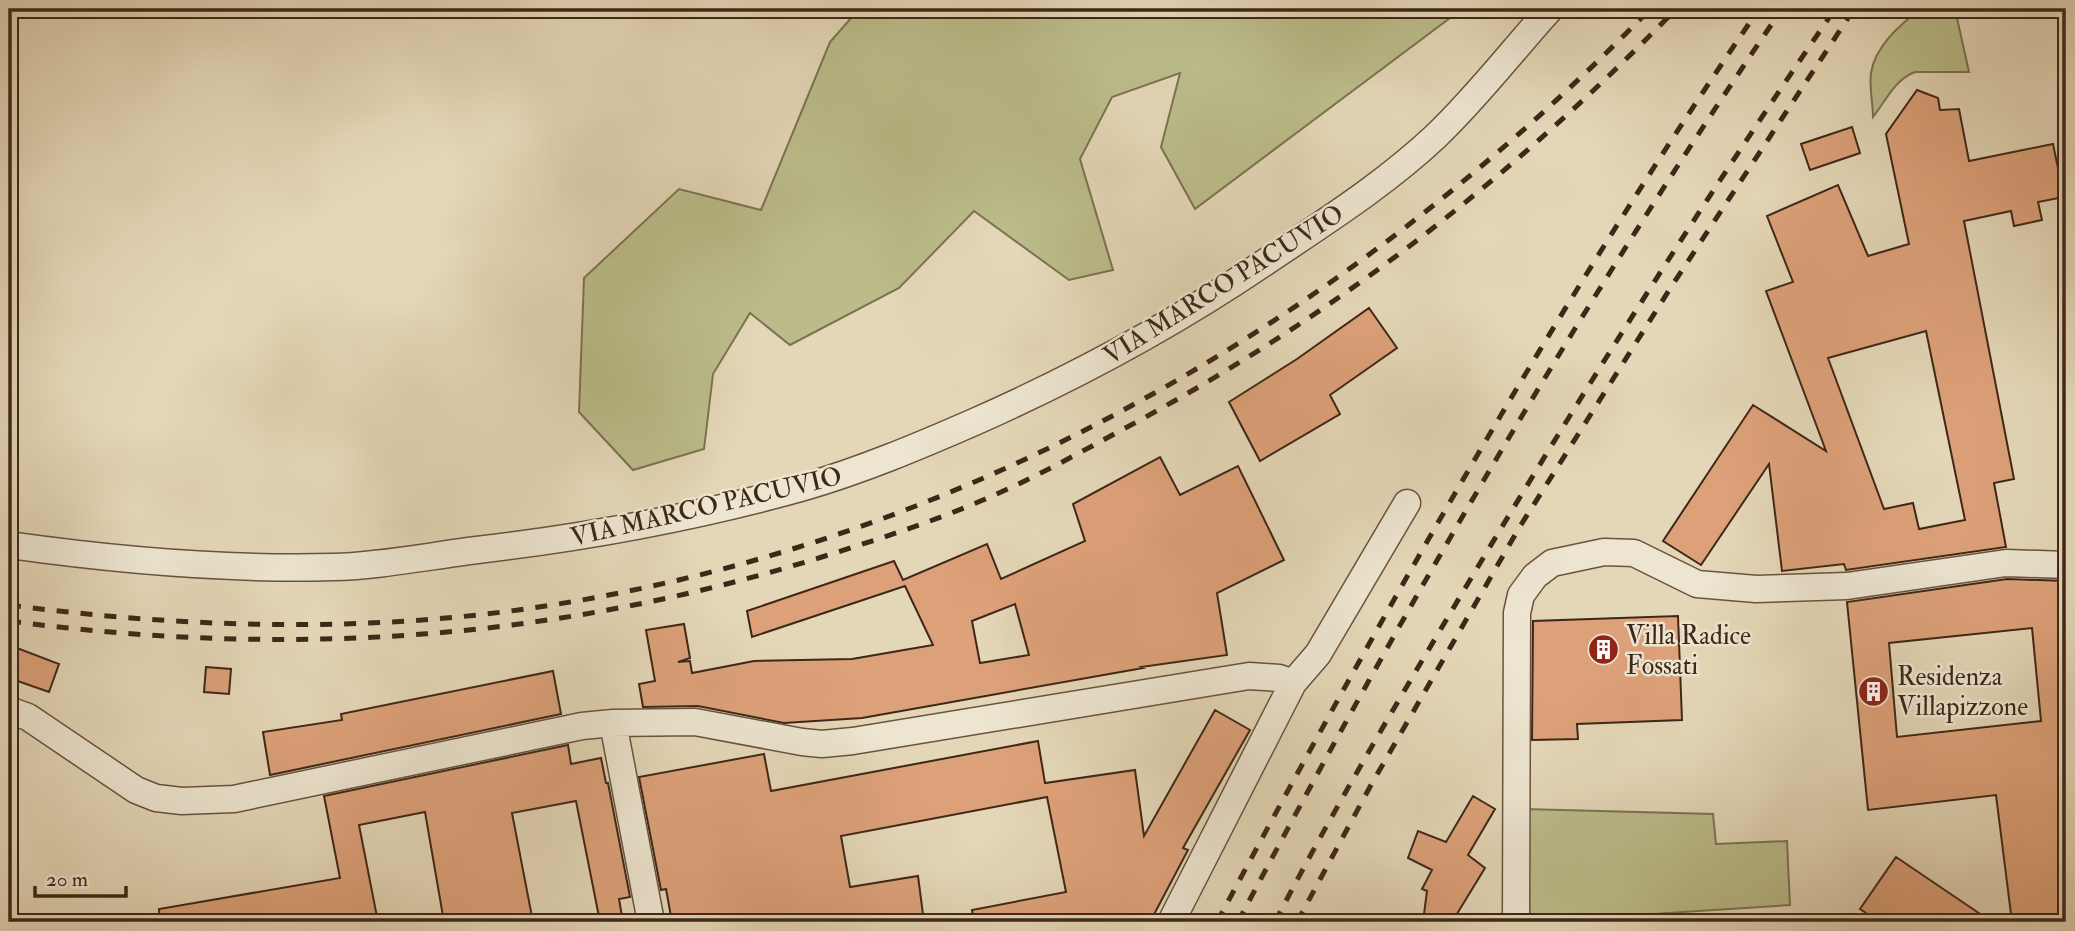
<svg xmlns="http://www.w3.org/2000/svg" width="2075" height="931" font-family="'IM FELL Double Pica',serif">
  <style>
    .green { fill: #bbbc8a; stroke: #7c7252; stroke-width: 2 }
    .building { fill: #dda179; stroke: #3e2719; stroke-width: 2; fill-rule: evenodd }
    .lines { fill: none; stroke-linecap: round; stroke-linejoin: round }
    .minor-casing { stroke: #685340; stroke-width: 29 }
    .minor { stroke: #ede5d0; stroke-width: 26 }
    .rail { stroke: #3e2719; stroke-width: 5; stroke-dasharray: 12 12; stroke-linecap: butt }
    .labels { text-anchor: middle; stroke-width: 5; stroke-linejoin: round; paint-order: stroke }
    .street-label { font-size: 26px; fill: #3e2719; stroke: #ede5d0 }
    .poi-label { font-size: 26px; fill: #3e2719; stroke: #ede5d0; text-anchor: start }
  </style>
  <rect width="100%" height="100%" fill="#e4d7b7"/>
  <filter id="stains"><feTurbulence type="fractalNoise" baseFrequency=".00286" numOctaves="4"/><feColorMatrix values="0 0 0 0 .2 0 0 0 0 .09 0 0 0 0 .02 0 0 0 .5 -.17"/></filter>
  <radialGradient id="worn" r=".72"><stop offset=".6" stop-color="#630" stop-opacity="0"/><stop offset="1" stop-color="#630" stop-opacity=".3"/></radialGradient>
  <path class="green" d="M 859,9 L 1462,9 L 1195,209 L 1161,147 L 1180,73 L 1112,97 L 1080,159 L 1113,270 L 1069,280 L 974,211 L 899,288 L 790,345 L 750,313 L 713,374 L 704,449 L 633,470 L 579,412 L 584,278 L 679,189 L 761,210 L 830,42 Z
    M 1920,9 L 1955,9 L 1969,72 L 1915,72 C 1895,79 1885,102 1873,117 C 1873,104 1869,87 1871,73 C 1875,46 1900,25 1920,9 Z
    M 1524,809 L 1713,814 L 1716,844 L 1787,841 L 1790,905 L 1530,922 Z"/>
  <path class="building" d="M 1917,90 L 1938,98 L 1940,110 L 1959,109 L 1969,161 L 2053,144 L 2064,197 L 2038,202 L 2042,220 L 2014,226 L 2011,211 L 1964,221 L 2014,479 L 1994,483 L 2006,547 L 1846,570 L 1844,564 L 1782,571 L 1769,464 L 1701,565 L 1663,541 L 1753,405 L 1826,451 L 1766,291 L 1793,282 L 1767,216 L 1838,185 L 1868,256 L 1909,244 L 1886,134 ZM 1926,331 L 1965,520 L 1919,529 L 1913,503 L 1884,509 L 1828,358 Z
    M 1852,127 L 1860,153 L 1810,170 L 1801,144 Z
    M 1369,308 L 1397,348 L 1330,395 L 1340,414 L 1260,461 L 1229,402 L 1297,359 Z
    M 1160,457 L 1180,495 L 1238,466 L 1284,560 L 1217,593 L 1227,655 L 1141,667 L 1143,668 L 862,718 L 784,723 L 698,706 L 643,707 L 639,684 L 655,681 L 646,630 L 684,624 L 690,658 L 678,662 L 690,661 L 692,673 L 754,661 L 852,659 L 933,645 L 905,586 L 752,637 L 747,611 L 894,561 L 903,580 L 987,544 L 1001,579 L 1085,541 L 1073,504 ZM 1015,604 L 1029,655 L 980,663 L 972,621 Z
    M 2007,579 L 2066,581 L 2066,780 L 2058,780 L 2066,854 L 2066,922 L 2012,922 L 1996,795 L 1868,810 L 1847,602 ZM 2032,628 L 2041,721 L 1897,737 L 1889,643 Z
    M 1678,616 L 1682,720 L 1577,724 L 1578,739 L 1532,740 L 1533,621 Z
    M 9,645 L 59,664 L 49,692 L 9,678 Z
    M 206,667 L 231,669 L 229,694 L 204,692 Z
    M 553,671 L 561,714 L 270,775 L 263,732 L 342,720 L 341,714 Z
    M 1215,710 L 1250,730 L 1183,848 L 1188,850 L 1150,922 L 974,922 L 972,910 L 1066,892 L 1047,797 L 841,836 L 850,887 L 918,876 L 924,922 L 672,922 L 666,889 L 661,890 L 639,777 L 764,754 L 771,791 L 1038,741 L 1045,783 L 1135,770 L 1144,836 Z
    M 568,745 L 571,764 L 601,758 L 606,783 L 608,783 L 630,897 L 619,899 L 623,922 L 600,922 L 576,801 L 512,813 L 533,922 L 444,922 L 425,812 L 359,825 L 378,922 L 160,922 L 159,909 L 340,878 L 324,796 Z
    M 1473,796 L 1495,809 L 1468,855 L 1485,868 L 1452,922 L 1423,922 L 1427,891 L 1422,889 L 1432,870 L 1408,858 L 1418,831 L 1446,842 Z
    M 1896,857 L 1992,922 L 1880,922 L 1860,909 Z"/>
  <g class="lines">
    <defs>
      <path id="minor" d="M 9,545 C 116,560 224,570 333,567 C 380,566 429,556 477,550 C 588,537 697,517 804,487 C 862,470 917,447 972,423 C 1074,378 1171,326 1264,263 C 1323,223 1384,185 1436,136 C 1477,97 1512,51 1550,9
        M 9,710 L 28,717 L 136,790 L 156,798 L 182,801 L 234,799 L 582,726 L 613,723 L 695,722 L 802,742 L 822,744 L 853,741 L 1249,676 L 1279,678 L 1293,683
        M 613,723 L 651,922
        M 1171,922 L 1293,683 L 1318,654 L 1407,503
        M 1516,922 L 1517,613 L 1521,595 L 1535,576 L 1552,563 L 1604,552 L 1634,553 L 1697,584 L 1756,589 L 1847,586 L 2006,563 L 2066,565"/>
    </defs>
    <use href="#minor" class="minor-casing"/>
    <use href="#minor" class="minor"/>
    <path class="rail" d="M 9,605 C 177,627 349,633 518,610 C 955,550 1346,322 1650,9
      M 9,621 C 290,658 554,641 825,556 C 879,539 932,522 983,500 C 1028,481 1072,457 1116,433 C 1329,320 1508,182 1676,9
      M 1217,922 C 1384,610 1559,301 1759,9
      M 1238,922 C 1403,609 1582,302 1782,9
      M 1275,922 C 1334,808 1401,696 1467,585 C 1584,389 1706,197 1835,9
      M 1297,922 L 1371,785 L 1519,528 L 1673,284 L 1854,9"/>
  </g>
  <defs>
    <symbol id="building-disc" viewBox="-11 -11 22 22"><circle r="9.5" fill="#8f2418" stroke="#ede5d0"/><path d="M-4-6H4V6H1V3H-1V6H-4ZM-2.5-4.3h1.7v1.8h-1.7ZM.8-4.3h1.7v1.8H.8ZM-2.5-1h1.7V.8h-1.7ZM.8-1h1.7V.8H.8Z" fill="#fff"/></symbol>
  </defs>
  <g fill-rule="evenodd">
    <use href="#building-disc" x="1586" y="632" width="35" height="35"/>
    <use href="#building-disc" x="1856" y="674" width="35" height="35"/>
  </g>
  <g class="labels">
    <g class="street-label">
      <text transform="translate(1223 284) rotate(-32)" y="9">VIA MARCO PACUVIO</text>
      <text transform="translate(706 506) rotate(-13)" y="9">VIA MARCO PACUVIO</text>
    </g>
    <g class="poi-label">
      <text x="1626" y="644">Villa Radice<tspan x="1626" dy="30">Fossati</tspan></text>
      <text x="1897" y="685">Residenza<tspan x="1897" dy="30">Villapizzone</tspan></text>
    </g>
  </g>
  <rect width="2075" height="931" fill="none" stroke="#e4d7b7" stroke-width="35"/>
  <rect x="10" y="10" width="2054" height="910" fill="none" stroke="#3e2719" stroke-width="3.5"/>
  <rect x="18" y="18" width="2040" height="896" fill="none" stroke="#3e2719" stroke-width="2"/>
  <path d="M35 886v10h91v-10" fill="none" stroke="#3e2719" stroke-width="3.5"/>
  <text x="46" y="886" font-size="21" fill="#3e2719" stroke="#ede5d0" stroke-width="5" paint-order="stroke">20 m</text>
  <rect width="100%" height="100%" filter="url(#stains)"/>
  <rect width="100%" height="100%" fill="url(#worn)"/>
</svg>
